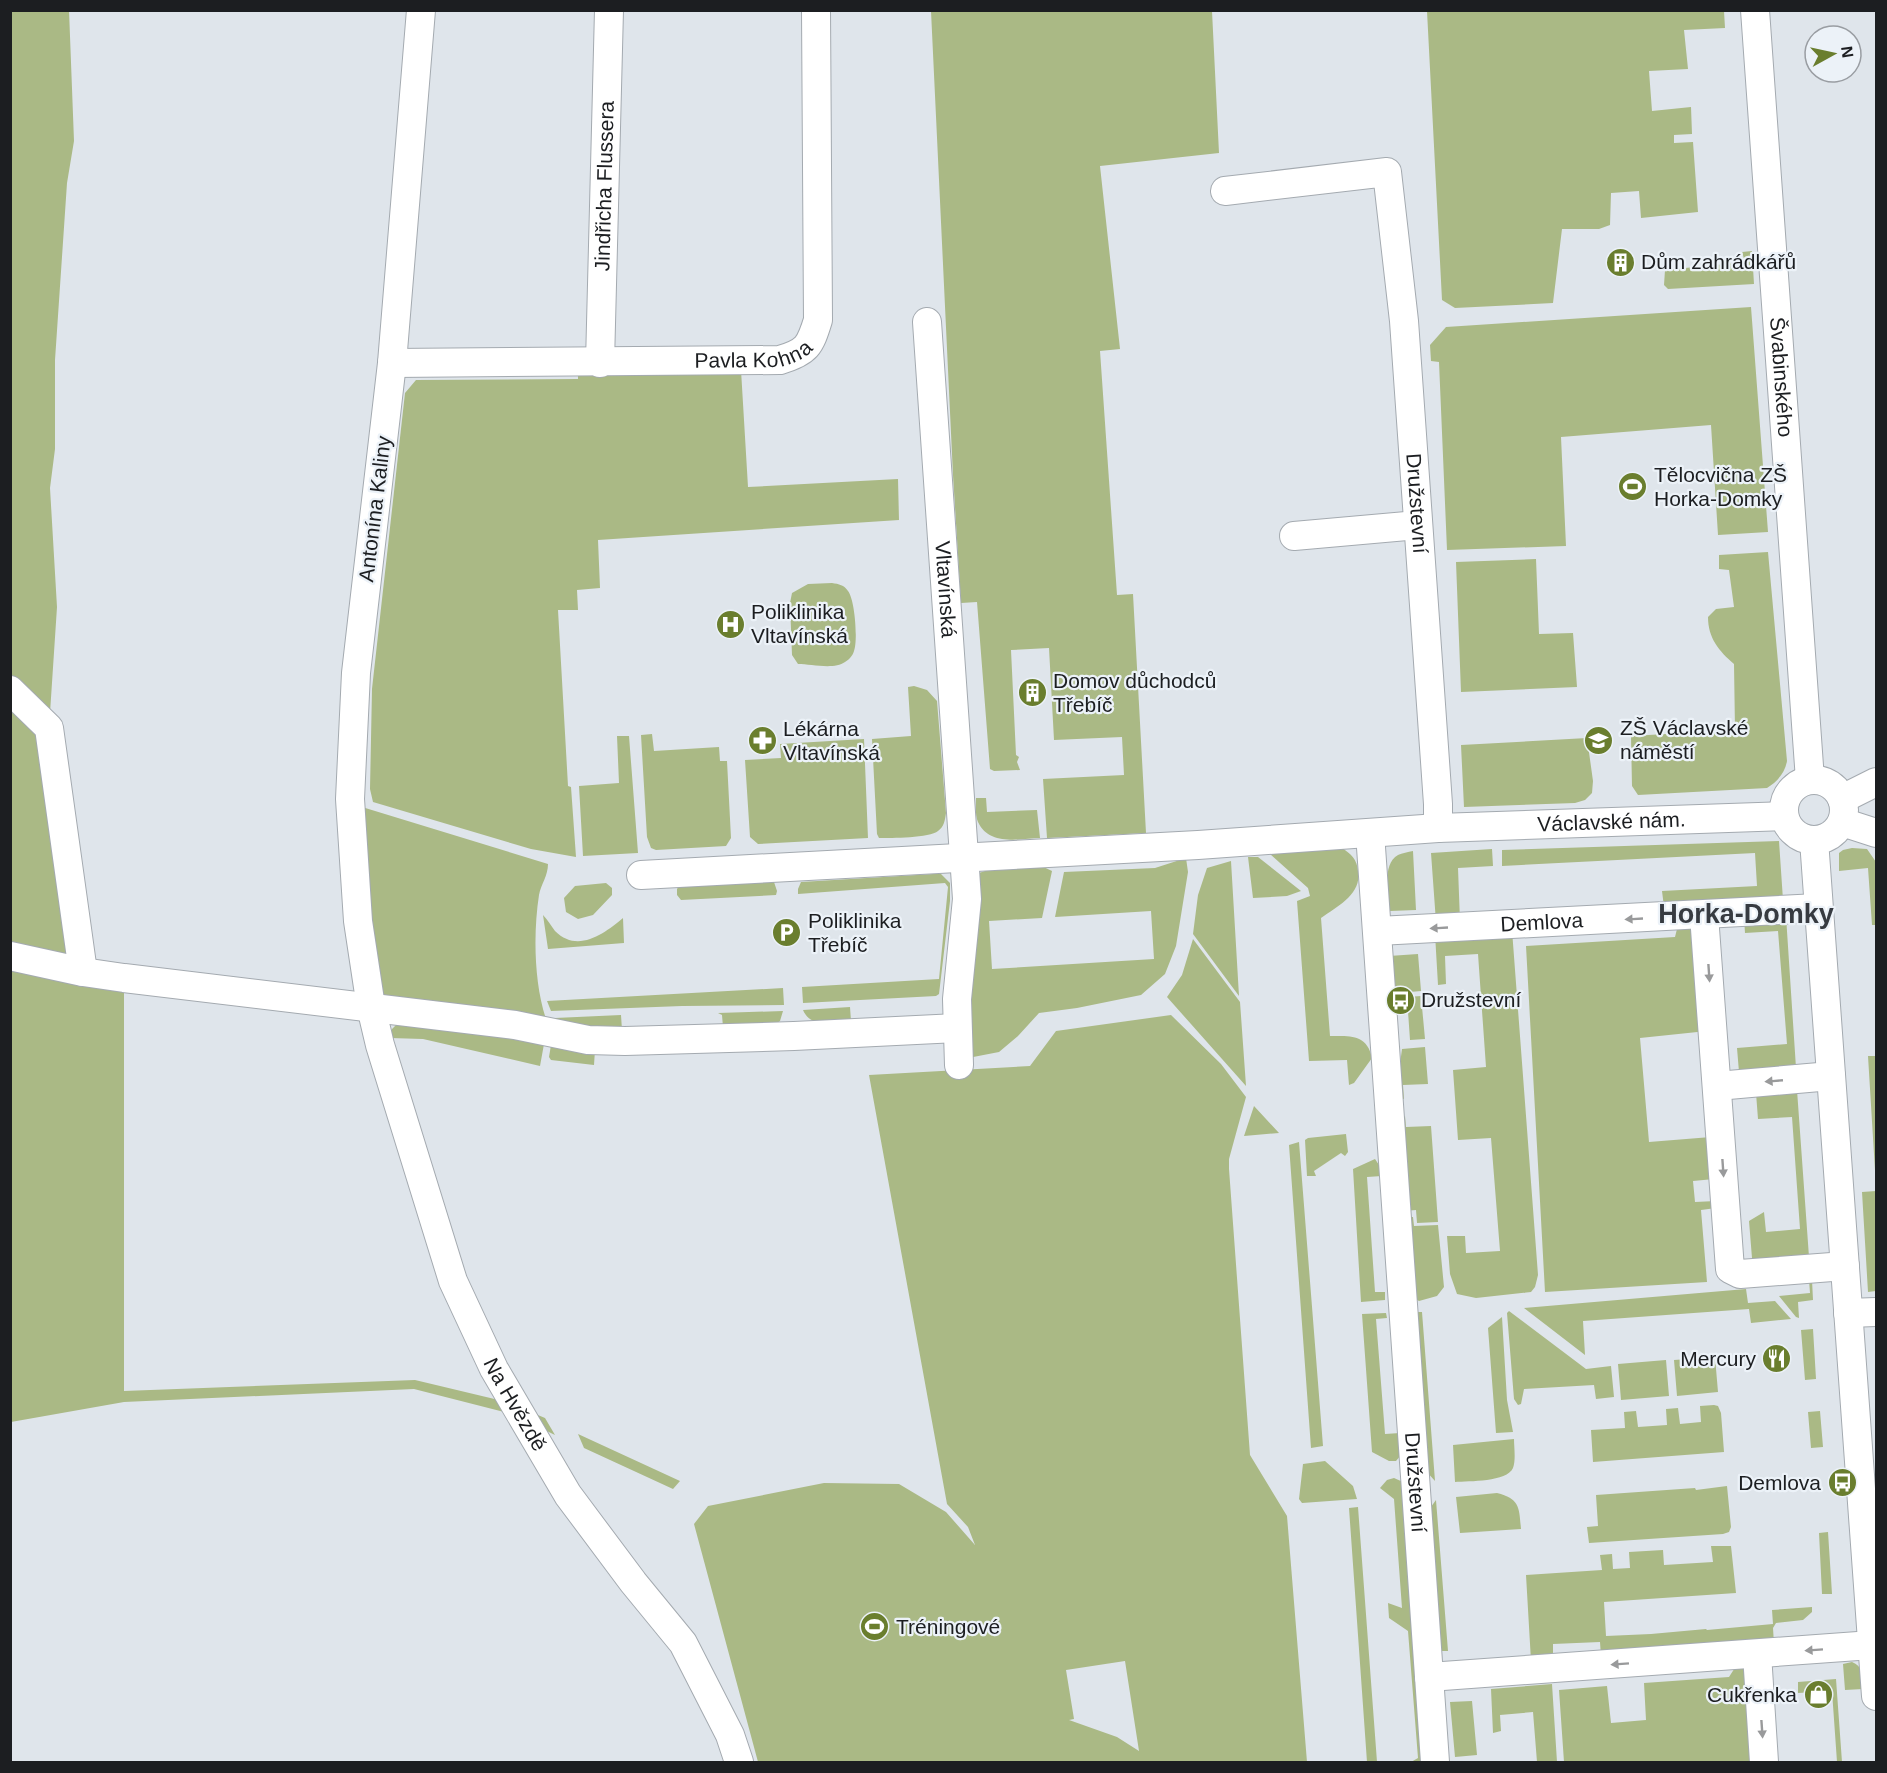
<svg xmlns="http://www.w3.org/2000/svg" width="1887" height="1773" font-family="Helvetica,sans-serif">
  <style>
    .green { fill: #aab985; fill-rule: evenodd }
    .lines { fill: none; stroke-linecap: round; stroke-linejoin: round }
    .minor-casing { stroke: #a4aab0; stroke-width: 30 }
    .minor { stroke: #fff; stroke-width: 28 }
    .oneway { fill: #999a9b }
    .labels { text-anchor: middle; stroke-width: 4.5; stroke-linejoin: round; paint-order: stroke }
    .street-label { font-size: 21px; fill: #1c1e21; stroke: #ecf2f8 }
    .poi-label { font-size: 21px; fill: #1c1e21; stroke: #ecf2f8; text-anchor: start }
    .district-label { font-size: 27px; font-weight: bold; fill: #373b41; stroke: #ecf2f8 }
  </style>
  <rect width="100%" height="100%" fill="#dfe5eb"/>
  <path class="green" d="M 69,10 L 74,141 L 67,183 L 55,360 L 55,449 L 50,488 L 57,607 L 49,728 L 83,972 L 124,978 L 124,1391 L 415,1380 L 507,1402 L 545,1418 L 555,1435 L 512,1414 L 414,1389 L 124,1402 L 11,1422 L 10,11 Z
    M 931,11 L 1212,11 L 1219,153 L 1100,166 L 1120,349 L 1100,351 L 1117,595 L 1133,594 L 1146,833 L 1047,838 L 1043,779 L 1124,775 L 1122,737 L 1054,740 L 1049,648 L 1011,650 L 1016,755 L 1019,757 L 1017,762 L 1020,770 L 994,771 L 990,769 L 977,602 L 961,603 L 953,475 Z
    M 1427,11 L 1724,11 L 1725,28 L 1684,30 L 1688,69 L 1649,71 L 1652,111 L 1691,107 L 1692,134 L 1674,135 L 1674,143 L 1693,142 L 1698,212 L 1641,218 L 1639,191 L 1611,193 L 1610,225 L 1599,229 L 1562,229 L 1553,303 L 1455,308 L 1442,300 Z
    M 1752,251 L 1754,284 L 1668,289 L 1664,285 L 1665,270 L 1745,262 L 1742,252 Z
    M 1751,307 L 1768,532 L 1718,535 L 1711,425 L 1561,437 L 1566,546 L 1447,550 L 1439,362 L 1431,361 L 1430,345 L 1446,327 Z
    M 741,370 L 748,487 L 898,479 L 899,520 L 598,540 L 600,588 L 577,590 L 578,610 L 558,610 L 568,786 L 571,787 L 576,857 L 531,849 L 373,802 L 370,789 L 372,689 L 405,393 L 416,380 L 578,379 L 578,372 Z
    M 1768,552 L 1787,761 C 1785,773 1777,782 1767,788 L 1638,795 L 1632,786 L 1631,736 L 1735,730 L 1734,664 C 1719,651 1708,638 1708,617 L 1716,609 L 1734,607 L 1729,570 L 1719,569 L 1719,555 Z
    M 1536,559 L 1539,634 L 1573,633 L 1577,687 L 1461,692 L 1456,562 Z
    M 832,583 C 839,584 844,585 848,591 C 855,600 858,640 854,651 C 853,655 849,660 845,662 C 834,670 811,664 798,664 L 792,655 L 790,603 L 792,593 L 808,584 Z
    M 914,686 L 927,690 L 937,701 L 946,813 C 945,820 944,827 938,831 C 930,838 891,838 879,838 L 877,834 L 872,739 L 911,736 L 908,687 Z
    M 652,734 L 654,751 L 719,747 L 720,761 L 727,761 L 731,838 L 726,846 L 656,850 L 651,848 L 647,837 L 641,735 Z
    M 617,736 L 629,736 L 638,853 L 583,856 L 579,786 L 619,783 Z
    M 1587,738 L 1593,781 L 1592,793 L 1585,800 L 1575,803 L 1464,807 L 1461,745 Z
    M 864,739 L 868,838 L 758,844 L 750,837 L 745,760 L 781,758 L 780,744 Z
    M 976,798 L 986,798 L 987,812 L 1037,810 L 1040,838 C 1019,839 989,846 978,822 C 975,816 976,805 976,798 Z
    M 362,807 L 548,864 C 548,876 541,884 539,895 C 533,934 534,985 547,1022 L 392,999 L 384,995 L 377,976 Z
    M 1779,841 L 1783,900 L 1664,907 L 1662,891 L 1757,886 L 1755,853 L 1502,866 L 1502,850 Z
    M 1342,848 C 1351,854 1357,859 1358,871 C 1362,894 1338,906 1321,918 L 1330,1036 C 1350,1036 1367,1034 1372,1058 L 1354,1083 L 1349,1085 L 1347,1060 L 1309,1061 L 1297,901 L 1310,896 L 1308,888 L 1269,853 Z
    M 1852,848 L 1867,849 L 1876,862 L 1876,925 L 1872,925 L 1868,868 L 1839,871 L 1839,853 L 1843,850 Z
    M 1492,849 L 1493,866 L 1458,868 L 1460,921 L 1436,922 L 1431,853 Z
    M 1413,851 L 1416,910 L 1390,911 C 1389,895 1381,865 1398,855 C 1402,853 1408,852 1413,851 Z
    M 1248,857 L 1258,857 L 1301,891 L 1287,896 L 1253,898 Z
    M 1186,858 L 1188,872 L 1176,946 L 1165,974 L 1141,995 L 1077,1008 L 1039,1013 L 1018,1036 L 999,1052 L 968,1058 L 967,1022 L 979,873 L 988,870 L 1035,863 L 1052,871 L 1042,918 L 989,921 L 992,969 L 1154,959 L 1151,911 L 1055,917 L 1064,872 L 1155,868 Z
    M 1231,861 L 1239,996 L 1193,934 L 1198,895 L 1207,868 Z
    M 933,874 L 941,874 L 950,883 L 950,901 L 939,994 L 936,996 L 803,1003 L 802,987 L 939,979 L 948,887 L 945,883 L 798,894 L 798,889 L 801,882 Z
    M 774,882 L 777,891 L 776,895 L 681,900 L 677,895 L 677,889 L 679,886 Z
    M 606,883 L 612,888 L 612,895 L 593,915 L 578,919 L 566,912 L 564,898 L 575,886 Z
    M 543,915 C 548,920 551,926 555,931 C 578,954 605,933 623,918 L 624,943 L 548,949 Z
    M 1786,916 L 1796,1068 L 1739,1072 L 1737,1048 L 1787,1044 L 1778,931 L 1745,933 L 1744,918 Z
    M 1679,921 L 1694,927 L 1707,1031 L 1640,1038 L 1649,1142 L 1711,1137 L 1714,1179 L 1693,1181 L 1695,1202 L 1716,1201 L 1716,1208 L 1701,1210 L 1707,1282 L 1545,1292 L 1526,946 L 1675,937 Z
    M 1512,930 L 1538,1275 L 1535,1287 L 1531,1292 L 1476,1298 L 1457,1294 L 1450,1274 L 1447,1236 L 1465,1236 L 1466,1253 L 1500,1251 L 1491,1138 L 1458,1140 L 1453,1070 L 1486,1067 L 1478,954 L 1445,956 L 1446,984 L 1438,985 L 1435,934 Z
    M 1193,939 L 1240,1002 L 1246,1086 L 1167,997 L 1182,975 Z
    M 1418,954 L 1421,991 L 1398,993 L 1390,974 L 1389,956 Z
    M 783,988 L 784,1005 L 682,1006 L 551,1011 L 547,1001 Z
    M 1421,996 L 1425,1039 L 1410,1040 L 1407,997 Z
    M 850,1007 L 851,1021 C 834,1022 811,1029 803,1010 Z
    M 783,1011 L 780,1021 L 774,1025 L 723,1027 L 722,1015 L 718,1013 Z
    M 621,1015 L 622,1030 L 554,1023 L 555,1018 Z
    M 1171,1015 L 1221,1064 L 1246,1097 L 1229,1159 L 1229,1169 L 1250,1455 L 1287,1516 L 1307,1762 L 758,1762 L 694,1524 L 708,1506 L 824,1483 L 899,1484 L 946,1512 L 975,1545 L 968,1527 L 947,1504 L 869,1075 L 1030,1066 L 1056,1031 ZM 1125,1661 L 1139,1751 L 1117,1737 L 1069,1720 L 1074,1719 L 1066,1670 Z
    M 409,1022 L 544,1044 L 540,1066 L 423,1039 L 390,1038 L 392,1029 L 397,1024 Z
    M 551,1045 L 595,1050 L 594,1065 L 551,1060 L 549,1057 Z
    M 1425,1047 L 1428,1084 L 1403,1085 L 1404,1099 L 1400,1098 L 1397,1086 L 1402,1049 Z
    M 1868,1056 L 1876,1056 L 1876,1187 Z
    M 1797,1090 L 1809,1257 L 1755,1261 L 1752,1258 L 1749,1221 L 1764,1212 L 1766,1232 L 1800,1229 L 1792,1117 L 1758,1119 L 1756,1093 Z
    M 1254,1106 L 1279,1133 L 1244,1136 Z
    M 1405,1116 L 1406,1127 L 1431,1126 L 1438,1222 L 1417,1223 L 1416,1210 L 1404,1211 L 1400,1121 Z
    M 1346,1134 L 1348,1152 L 1345,1156 L 1341,1153 L 1314,1171 L 1316,1176 L 1307,1176 L 1305,1140 L 1308,1138 Z
    M 1299,1142 L 1323,1446 L 1311,1448 L 1289,1145 Z
    M 1375,1159 L 1381,1168 L 1382,1176 L 1367,1177 L 1375,1292 L 1385,1292 L 1385,1300 L 1361,1302 L 1353,1169 Z
    M 1876,1191 L 1876,1291 L 1868,1292 L 1862,1192 Z
    M 1405,1217 L 1413,1217 L 1414,1226 L 1438,1225 L 1444,1287 L 1437,1296 L 1419,1301 L 1411,1296 Z
    M 1809,1280 L 1812,1280 L 1813,1300 L 1798,1302 L 1799,1318 L 1796,1317 L 1779,1296 L 1810,1293 Z
    M 1746,1289 L 1748,1303 L 1775,1301 L 1791,1319 L 1751,1323 L 1749,1309 L 1583,1321 L 1585,1355 L 1524,1308 Z
    M 1509,1311 L 1586,1369 L 1611,1366 L 1614,1397 L 1596,1399 L 1594,1385 L 1524,1389 L 1521,1404 L 1518,1405 L 1514,1399 L 1507,1313 Z
    M 1414,1312 L 1422,1312 L 1435,1481 L 1426,1471 Z
    M 1386,1313 L 1387,1318 L 1376,1319 L 1385,1434 L 1400,1433 L 1401,1455 L 1396,1461 L 1389,1461 L 1372,1452 L 1362,1314 Z
    M 1502,1317 L 1507,1400 L 1513,1432 L 1496,1433 L 1488,1328 Z
    M 1813,1329 L 1816,1379 L 1805,1380 L 1801,1330 Z
    M 1715,1357 L 1718,1392 L 1677,1396 L 1674,1360 Z
    M 1666,1360 L 1669,1396 L 1621,1400 L 1618,1364 Z
    M 1714,1405 L 1718,1406 L 1721,1413 L 1724,1452 L 1593,1462 L 1591,1430 L 1625,1428 L 1624,1412 L 1636,1411 L 1638,1427 L 1667,1425 L 1666,1409 L 1678,1408 L 1680,1424 L 1701,1422 L 1700,1406 Z
    M 1820,1411 L 1823,1447 L 1811,1448 L 1808,1412 Z
    M 578,1434 L 680,1481 L 673,1489 L 584,1448 Z
    M 1514,1439 C 1514,1447 1516,1460 1513,1468 C 1507,1482 1469,1481 1455,1482 L 1453,1445 Z
    M 1325,1461 L 1353,1486 L 1357,1499 L 1302,1503 L 1299,1499 L 1303,1464 Z
    M 1394,1478 L 1403,1482 L 1425,1762 L 1411,1762 L 1418,1758 L 1408,1631 L 1389,1618 L 1388,1603 L 1402,1608 L 1394,1499 L 1380,1488 L 1387,1480 Z
    M 1727,1486 L 1731,1527 L 1729,1532 L 1723,1534 L 1589,1543 L 1587,1527 L 1598,1526 L 1596,1495 L 1695,1488 L 1696,1490 Z
    M 1497,1493 C 1520,1499 1519,1507 1521,1529 L 1460,1533 L 1456,1497 Z
    M 1436,1500 L 1448,1651 L 1438,1651 L 1428,1511 Z
    M 1358,1507 L 1377,1762 L 1367,1762 L 1349,1508 Z
    M 1828,1532 L 1832,1594 L 1822,1594 L 1819,1533 Z
    M 1711,1546 L 1731,1546 L 1736,1593 L 1604,1602 L 1606,1636 L 1651,1634 L 1706,1629 L 1707,1630 L 1773,1624 L 1772,1610 L 1812,1607 L 1812,1612 L 1803,1620 L 1776,1623 L 1773,1628 L 1774,1644 L 1601,1656 L 1600,1642 L 1553,1644 L 1553,1659 L 1531,1661 L 1526,1575 L 1602,1570 L 1600,1555 L 1612,1554 L 1613,1569 L 1630,1568 L 1629,1552 L 1663,1550 L 1664,1565 L 1713,1562 Z
    M 1852,1662 C 1864,1667 1863,1677 1863,1689 L 1845,1690 L 1843,1664 Z
    M 1738,1663 L 1744,1665 L 1758,1762 L 1564,1762 L 1559,1690 L 1607,1686 L 1611,1723 L 1646,1720 L 1644,1683 L 1729,1677 Z
    M 1836,1679 L 1842,1762 L 1837,1762 L 1832,1691 L 1798,1693 L 1798,1682 Z
    M 1552,1684 L 1557,1762 L 1537,1762 L 1533,1712 L 1500,1715 L 1501,1731 L 1493,1733 L 1491,1689 Z
    M 1472,1701 L 1477,1755 L 1455,1757 L 1450,1702 Z"/>
  <g class="lines">
    <defs>
      <g id="minor">
        <path id="s1" d="M 421,10 L 392,363 L 356,673 L 350,799 L 358,921 L 371,1007 L 380,1045 L 453,1281 L 494,1369 L 568,1495 L 633,1582 L 683,1643 L 730,1735 L 739,1762"/>
        <path id="s2" d="M 1755,10 L 1810,780"/>
        <path id="s3" d="M 1225,191 L 1387,172 L 1404,321 L 1438,804 L 1438,828"/>
        <path id="s4" d="M 927,322 L 967,899 L 957,999 L 959,1065"/>
        <path id="s5" d="M 392,363 L 780,360 C 807,352 810,346 818,320 L 816,10"/>
        <path id="s6" d="M 600,363 L 609,10"/>
        <path d="M 1294,536 L 1418,525"/>
        <path d="M 10,690 L 49,728 L 83,972"/>
        <circle cx="1814" cy="810" r="30"/>
        <path d="M 1842,799 L 1876,782"/>
        <path d="M 1842,822 L 1876,833"/>
        <path id="s7" d="M 1370,833 L 1435,1762"/>
        <path d="M 1814,840 L 1876,1696"/>
        <path id="s8" d="M 641,875 L 1198,845 L 1438,828 L 1784,816"/>
        <path d="M 1704,915 L 1730,1269 L 1740,1274 L 1845,1266"/>
        <path id="s9" d="M 1378,931 L 1818,908"/>
        <path d="M 10,956 L 83,972 L 124,978 L 515,1025 L 588,1040 L 625,1041 L 794,1036 L 957,1028"/>
        <path d="M 1717,1086 L 1831,1076"/>
        <path d="M 1848,1313 L 1876,1312"/>
        <path d="M 1757,1654 L 1764,1762"/>
        <path d="M 1429,1677 L 1872,1645"/>
      </g>
    </defs>
    <use href="#minor" class="minor-casing"/>
    <use href="#minor" class="minor"/>
  </g>
  <defs><path id="oneway-solid" d="M-6-.8H1V-3.2L6.5 0L1 3.2V.8H-6Z" transform="scale(1.5)"/></defs>
  <g class="oneway">
    <use href="#oneway-solid" transform="translate(1634 919) rotate(177)"/>
    <use href="#oneway-solid" transform="translate(1439 928) rotate(177)"/>
    <use href="#oneway-solid" transform="translate(1709 973) rotate(86)"/>
    <use href="#oneway-solid" transform="translate(1774 1081) rotate(175)"/>
    <use href="#oneway-solid" transform="translate(1723 1168) rotate(86)"/>
    <use href="#oneway-solid" transform="translate(1814 1650) rotate(176)"/>
    <use href="#oneway-solid" transform="translate(1620 1664) rotate(176)"/>
    <use href="#oneway-solid" transform="translate(1762 1729) rotate(86)"/>
  </g>
  <defs>
    <symbol id="building-disc" viewBox="-11 -11 22 22"><circle r="9.5" fill="#6a7e2e" stroke="#ecf2f8"/><path d="M-4-6H4V6H1V3H-1V6H-4ZM-2.5-4.3h1.7v1.8h-1.7ZM.8-4.3h1.7v1.8H.8ZM-2.5-1h1.7V.8h-1.7ZM.8-1h1.7V.8H.8Z" fill="#fff"/></symbol>
    <symbol id="stadium-disc" viewBox="-11 -11 22 22"><circle r="9.5" fill="#6a7e2e" stroke="#ecf2f8"/><path d="M0-5a6.5 5 0 1 0 0 10a6.5 5 0 1 0 0-10ZM-3.5-1.8h7v3.6h-7Z" fill="#fff"/></symbol>
    <symbol id="hospital-disc" viewBox="-11 -11 22 22"><circle r="9.5" fill="#6a7e2e" stroke="#ecf2f8"/><path d="M-5-5h3v3.5h4V-5h3V5h-3V1.5h-4V5h-3Z" fill="#fff"/></symbol>
    <symbol id="school-disc" viewBox="-11 -11 22 22"><circle r="9.5" fill="#6a7e2e" stroke="#ecf2f8"/><path d="M0-5L7-2L0 1L-7-2ZM-4 1L0 2.5L4 1V4Q0 6-4 4Z" fill="#fff"/></symbol>
    <symbol id="pharmacy-disc" viewBox="-11 -11 22 22"><circle r="9.5" fill="#6a7e2e" stroke="#ecf2f8"/><path d="M-2-6h4v4h4v4h-4v4h-4v-4h-4v-4h4Z" fill="#fff"/></symbol>
    <symbol id="parking-disc" viewBox="-11 -11 22 22"><circle r="9.5" fill="#6a7e2e" stroke="#ecf2f8"/><path d="M-3.5-5.5H1a3.5 3.5 0 0 1 0 7H-1V5.5H-3.5ZM-1-3.4V-.6H.8a1.4 1.4 0 0 0 0-2.8Z" fill="#fff"/></symbol>
    <symbol id="bus-disc" viewBox="-11 -11 22 22"><circle r="9.5" fill="#6a7e2e" stroke="#ecf2f8"/><path d="M-5-6H5V4H4V6H2V4H-2V6H-4V4H-5ZM-3.5-4V0h7V-4ZM-3.5 1.2v1.5H-2V1.2ZM2 1.2v1.5H3.5V1.2Z" fill="#fff"/></symbol>
    <symbol id="restaurant-disc" viewBox="-11 -11 22 22"><circle r="9.5" fill="#6a7e2e" stroke="#ecf2f8"/><path d="M-5-6h1v4h1v-4h1v4h1v-4h1v5L-1.5 .5V6h-2V.5L-5-1ZM5-6V6H3V1.5H1.5Q1.5-4 5-6Z" fill="#fff"/></symbol>
    <symbol id="shop-disc" viewBox="-11 -11 22 22"><circle r="9.5" fill="#6a7e2e" stroke="#ecf2f8"/><path d="M-5-2.5h2.3a2.7 3.5 0 0 1 5.4 0H5L5.5 6h-11ZM-1.5-2.5h3a1.5 2.3 0 0 0-3 0Z" fill="#fff"/></symbol>
  </defs>
  <g fill-rule="evenodd">
    <use href="#building-disc" x="1604" y="246" width="33" height="33"/>
    <use href="#stadium-disc" x="1616" y="470" width="33" height="33"/>
    <use href="#hospital-disc" x="714" y="608" width="33" height="33"/>
    <use href="#building-disc" x="1016" y="676" width="33" height="33"/>
    <use href="#school-disc" x="1582" y="724" width="33" height="33"/>
    <use href="#pharmacy-disc" x="746" y="724" width="33" height="33"/>
    <use href="#parking-disc" x="770" y="916" width="33" height="33"/>
    <use href="#bus-disc" x="1384" y="984" width="33" height="33"/>
    <use href="#restaurant-disc" x="1760" y="1342" width="33" height="33"/>
    <use href="#bus-disc" x="1826" y="1466" width="33" height="33"/>
    <use href="#stadium-disc" x="858" y="1610" width="33" height="33"/>
    <use href="#shop-disc" x="1802" y="1678" width="33" height="33"/>
  </g>
  <g class="labels">
    <g class="street-label">
      <text dy="7" stroke="none"><textPath href="#s6" startOffset="177">Jindřicha Flussera</textPath></text>
      <text dy="7" stroke="none"><textPath href="#s5" startOffset="362">Pavla Kohna</textPath></text>
      <text dy="7" stroke="none"><textPath href="#s2" startOffset="368">Švabinského</textPath></text>
      <text dy="7" stroke="none"><textPath href="#s3" startOffset="496">Družstevní</textPath></text>
      <text transform="translate(375 509) rotate(-83)" y="7">Antonína Kaliny</text>
      <text dy="7" stroke="none"><textPath href="#s4" startOffset="268">Vltavínská</textPath></text>
      <text dy="7" stroke="none"><textPath href="#s8" startOffset="972">Václavské nám.</textPath></text>
      <text dy="7" stroke="none"><textPath href="#s9" startOffset="164">Demlova</textPath></text>
      <text dy="7" stroke="none"><textPath href="#s1" startOffset="1426">Na Hvězdě</textPath></text>
      <text dy="7" stroke="none"><textPath href="#s7" startOffset="651">Družstevní</textPath></text>
    </g>
    <g class="poi-label">
      <text x="1641" y="269">Dům zahrádkářů</text>
      <text x="1654" y="482">Tělocvična ZŠ<tspan x="1654" dy="24">Horka-Domky</tspan></text>
      <text x="751" y="619">Poliklinika<tspan x="751" dy="24">Vltavínská</tspan></text>
      <text x="1053" y="688">Domov důchodců<tspan x="1053" dy="24">Třebíč</tspan></text>
      <text x="1620" y="735">ZŠ Václavské<tspan x="1620" dy="24">náměstí</tspan></text>
      <text x="783" y="736">Lékárna<tspan x="783" dy="24">Vltavínská</tspan></text>
      <text x="808" y="928">Poliklinika<tspan x="808" dy="24">Třebíč</tspan></text>
      <text x="1421" y="1007">Družstevní</text>
      <text x="1756" y="1366" text-anchor="end">Mercury</text>
      <text x="1821" y="1490" text-anchor="end">Demlova</text>
      <text x="896" y="1634">Tréningové</text>
      <text x="1797" y="1702" text-anchor="end">Cukřenka</text>
    </g>
    <g class="district-label">
      <text x="1746" y="923">Horka-Domky</text>
    </g>
  </g>
  <rect width="1887" height="1773" fill="none" stroke="#1c1e21" stroke-width="24"/>
  <g transform="translate(1833 54) rotate(82)"><circle r="28" fill="#ecf2f8" stroke="#999da2" stroke-width="1.5"/>
  <path d="M0-4.5L10 22L0 15L-10 22Z" fill="#6a7e2e"/>
  <text y="-9" font-size="16" font-weight="bold" text-anchor="middle" fill="#1c1e21">N</text>
  </g>
</svg>
